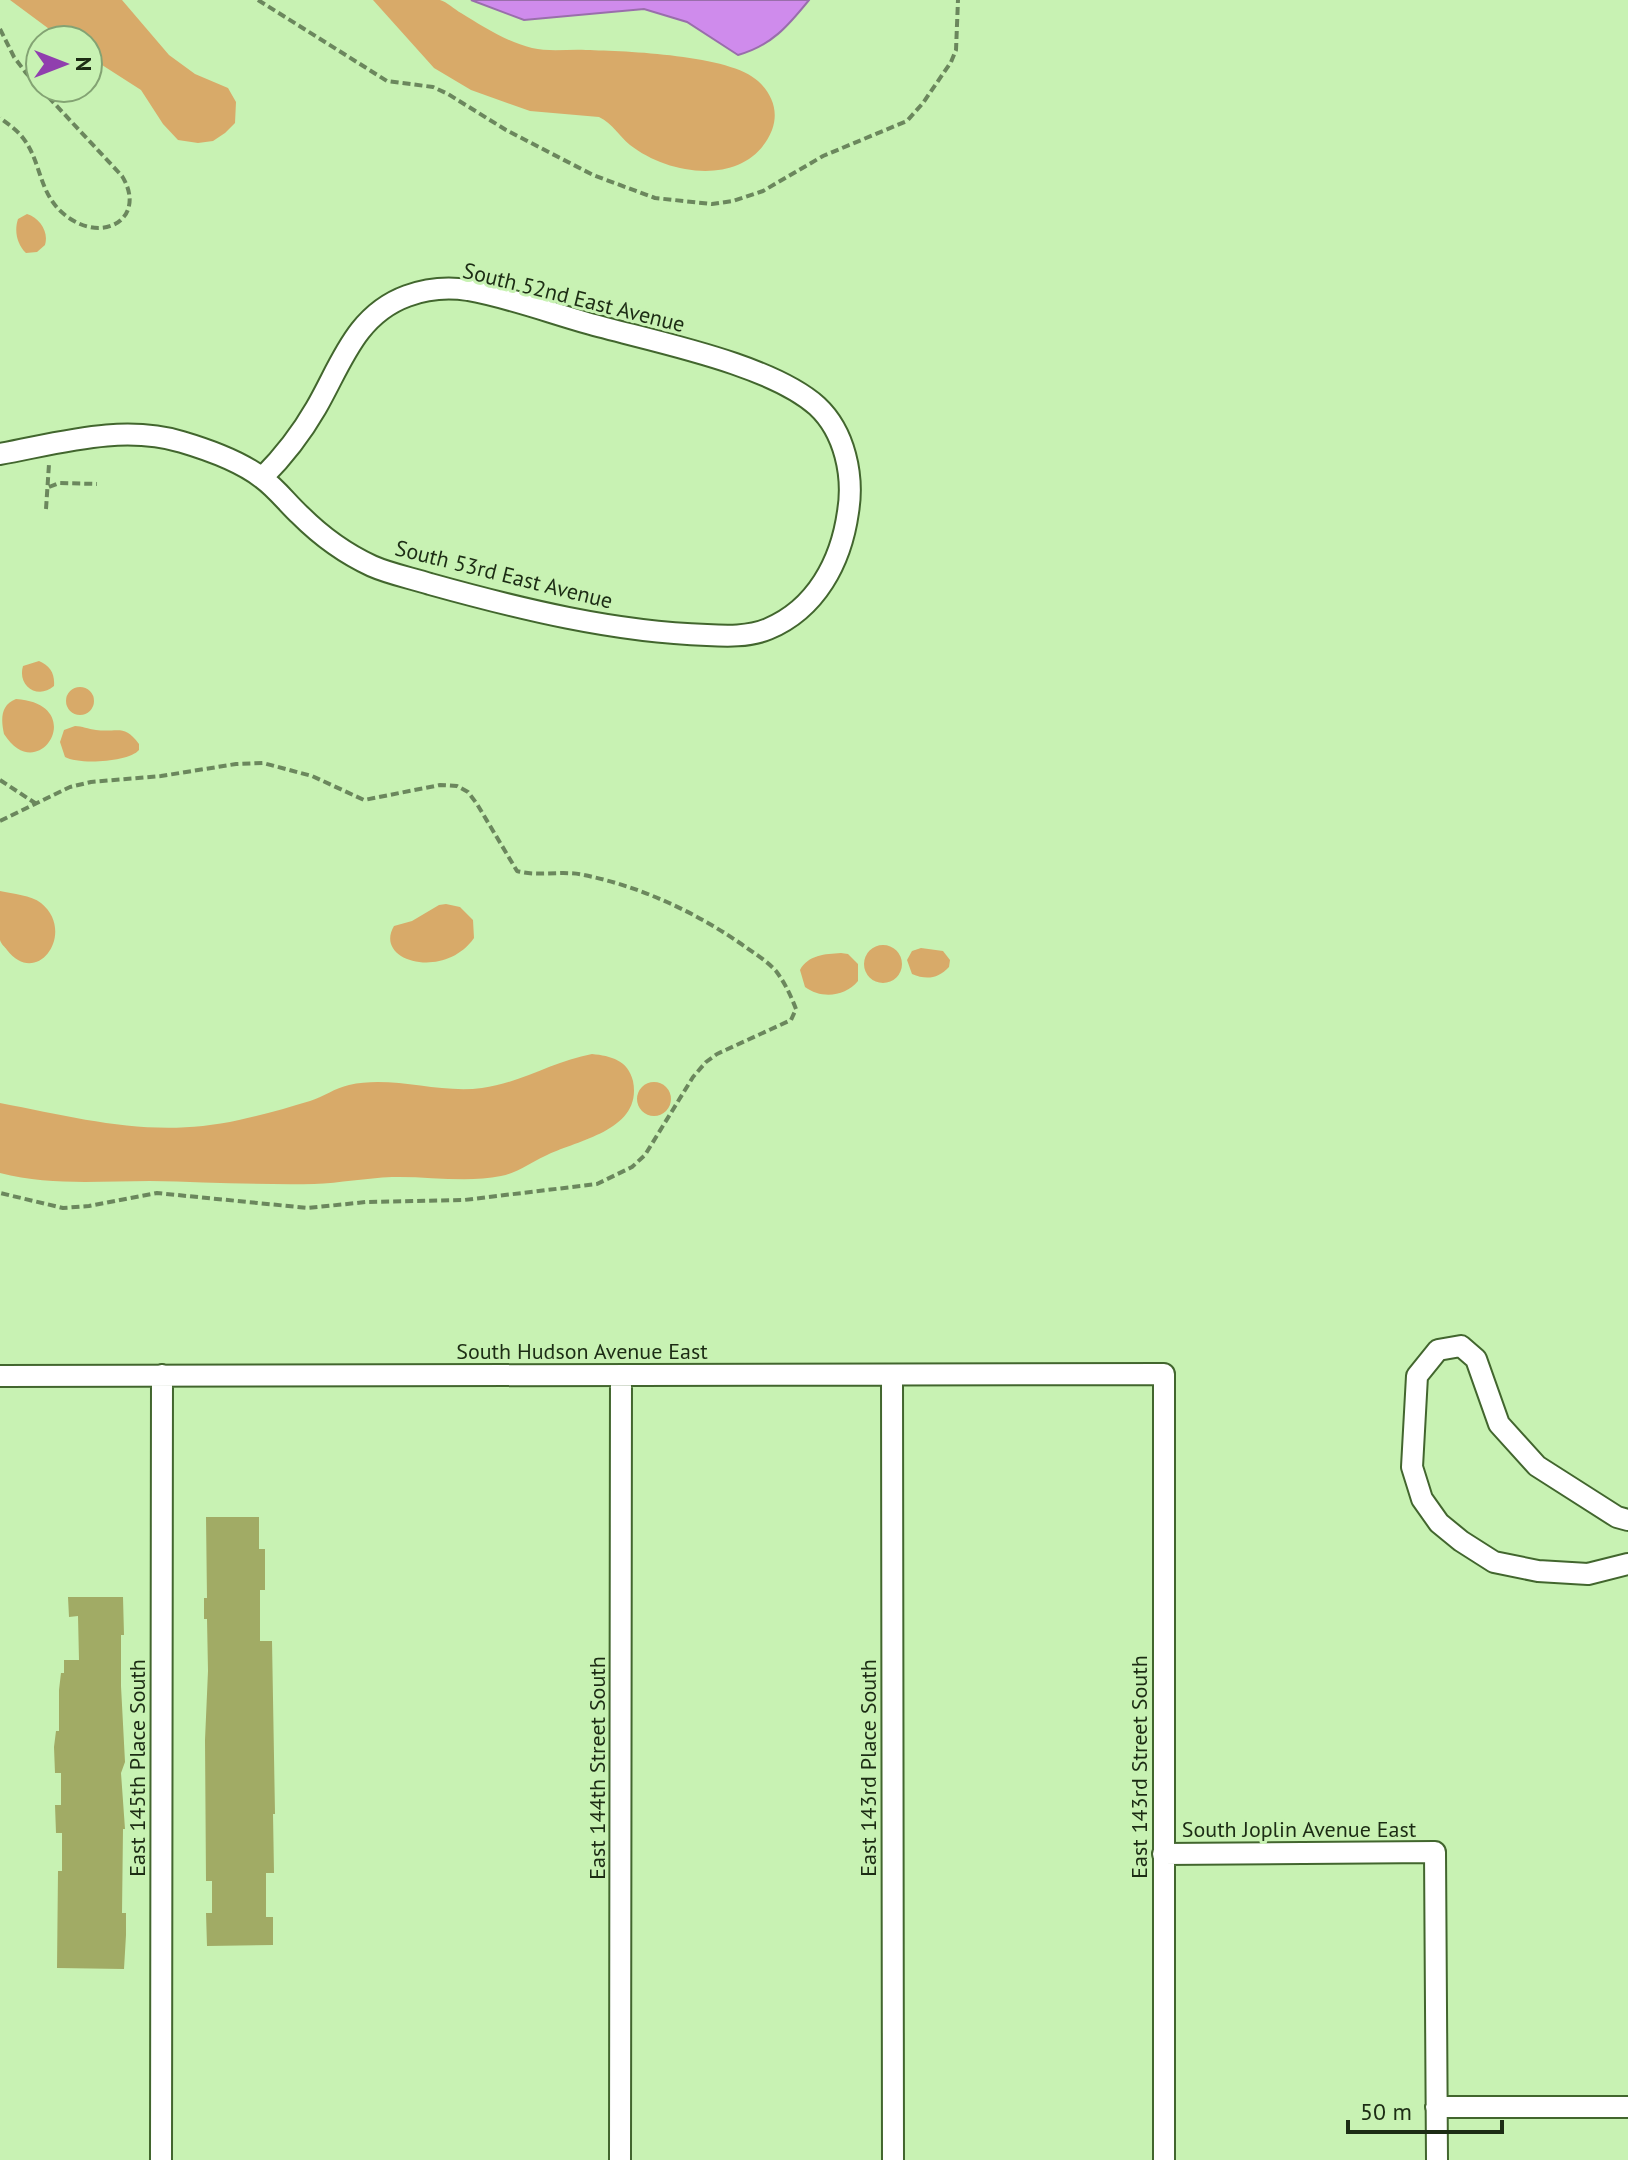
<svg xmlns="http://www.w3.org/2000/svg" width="1628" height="2160" font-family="'PT Sans',sans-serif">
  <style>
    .green { fill: #d8aa69 }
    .water { fill: #cf8bec; stroke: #996eab; stroke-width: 2 }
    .building { fill: #a1ab65 }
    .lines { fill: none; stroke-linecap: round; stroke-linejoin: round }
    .minor-casing { stroke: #42662e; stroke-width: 24 }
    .path { stroke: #6b875d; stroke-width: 4; stroke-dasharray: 8 4; stroke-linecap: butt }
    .minor { stroke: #fff; stroke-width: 20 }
    .labels { text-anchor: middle; stroke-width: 6; stroke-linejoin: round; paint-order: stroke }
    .street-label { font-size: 22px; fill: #1c2c14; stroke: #c8f2b3 }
  </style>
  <rect width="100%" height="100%" fill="#c8f2b3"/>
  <path class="green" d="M 10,0 L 122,0 L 169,55 L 195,74 L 228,88 L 236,102 L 235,123 L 225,133 L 213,141 L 198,143 L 178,140 L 163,124 L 141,90 L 88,56 L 88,40 L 64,40 Z
    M 373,0 C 391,0 425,0 440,0 C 447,2 454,9 461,13 C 482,26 507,42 532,48 C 549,52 569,49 586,50 C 626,51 731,55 758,81 C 772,94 779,111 772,130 C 749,187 671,177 630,145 C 619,136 613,124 599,117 L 530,111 L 471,90 L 434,68 Z
    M 27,214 C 40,218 49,232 45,245 L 37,252 L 26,253 C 17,244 14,231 18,219 Z
    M 39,661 C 50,666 55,673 54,686 C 38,700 17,686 23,666 Z
    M66 701a14 14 0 1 1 28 0a14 14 0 1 1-28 0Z
    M 16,699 C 90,704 39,789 4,734 C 1,720 0,705 16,699 Z
    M 75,726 C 82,726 88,729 96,730 C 117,733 124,723 139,744 L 139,750 C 129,762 79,765 65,757 L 60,742 L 64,730 Z
    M 0,891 C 13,894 31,895 41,903 C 77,932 37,989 7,950 C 5,947 1,944 0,940 C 0,930 0,903 0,891 Z
    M 446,904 L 460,907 L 473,920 L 474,938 C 444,981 373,961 394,926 L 412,921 L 439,905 Z
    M864 964a19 19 0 1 1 38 0a19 19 0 1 1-38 0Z
    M 921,948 L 943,951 L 950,960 L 949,967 C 938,979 926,980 912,974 L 907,960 L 912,951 Z
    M 841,953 L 848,954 L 858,964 L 858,981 C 845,997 821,999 805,987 L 800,970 C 808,955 825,954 841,953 Z
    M 592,1054 C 611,1056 628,1060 633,1081 C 643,1131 576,1140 545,1156 C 530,1163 517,1173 501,1176 C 466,1183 428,1176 392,1177 C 366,1178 340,1183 314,1184 C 259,1185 205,1182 150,1181 C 100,1181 50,1186 0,1173 L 0,1103 C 84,1119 154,1139 239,1120 C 262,1115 287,1108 310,1101 C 323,1097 335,1088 349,1085 C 393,1075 438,1094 482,1088 C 520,1083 554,1061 592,1054 Z
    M637 1099a17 17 0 1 1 34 0a17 17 0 1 1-34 0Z"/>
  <path class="water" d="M 471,0 L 809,0 C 788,26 771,46 738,55 L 687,22 L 644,9 L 524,20 Z"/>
  <path class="building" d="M 206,1517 L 259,1517 L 259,1549 L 265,1549 L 265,1590 L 260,1590 L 260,1641 L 272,1641 L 275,1814 L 273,1814 L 274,1873 L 266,1873 L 266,1917 L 273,1917 L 273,1945 L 207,1946 L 206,1913 L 212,1913 L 212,1881 L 206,1881 L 205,1740 L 208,1671 L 207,1619 L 204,1619 L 204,1598 L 207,1598 Z
    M 68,1597 L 123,1597 L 124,1635 L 121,1635 L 121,1686 L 125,1762 L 121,1773 L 125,1829 L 123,1829 L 122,1913 L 126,1913 L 126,1935 L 124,1969 L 57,1968 L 58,1871 L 62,1871 L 62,1833 L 56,1833 L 55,1805 L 61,1805 L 61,1773 L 55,1773 L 54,1747 L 56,1731 L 59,1731 L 59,1690 L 61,1673 L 64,1673 L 64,1660 L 79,1660 L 78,1616 L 69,1617 Z"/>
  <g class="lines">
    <defs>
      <path id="minor" d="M 0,454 C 60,443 122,424 182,442 C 209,450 240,461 262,478 C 277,489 287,503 300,515 C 320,535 346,554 372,566 C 390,574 411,578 430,584 C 520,609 614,632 707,635 C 726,636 749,637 768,629 C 816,609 841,562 848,512 C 854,476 845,432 817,406 C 769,363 650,341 587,323 C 548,312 508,297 468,290 C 448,287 426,289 407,296 C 355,315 341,365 316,408 C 301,434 283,457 262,478
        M 892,1375 L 893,2160
        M 0,1376 L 1164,1374 L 1164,2160
        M 1628,1520 L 1617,1517 L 1537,1466 L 1499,1424 L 1476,1359 L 1461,1346 L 1438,1350 L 1417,1376 L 1412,1467 L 1422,1499 L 1439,1523 L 1461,1541 L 1494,1562 L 1538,1571 L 1588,1574 L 1628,1564
        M 1163,1854 L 1435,1852 L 1437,2160
        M 1436,2107 L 1628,2107
        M 161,2160 L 162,1375
        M 620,2160 L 621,1375"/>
    </defs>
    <use href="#minor" class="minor-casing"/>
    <path class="path" d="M 258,0 L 387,81 L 433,87 L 448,94 L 506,130 L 593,175 L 655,198 L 712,204 L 733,201 L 763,191 L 823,156 L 907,121 L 923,103 L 951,62 L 956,50 L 958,0
      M 0,29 L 14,57 L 26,73 L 122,176 C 146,215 109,241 74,221 C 37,200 44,165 23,138 C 17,130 8,124 0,118
      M 49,487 L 59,483 L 97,484
      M 46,509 L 49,464
      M 0,780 L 35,803
      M 0,821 L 70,787 L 91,782 L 161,776 L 236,764 L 263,763 L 312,776 L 364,800 L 440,785 L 457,786 L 468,792 L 477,804 L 517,871 C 538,877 562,870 584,875 C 643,887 699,914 747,948 C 757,955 768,962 776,971 C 785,983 791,996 796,1009 L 791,1020 L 717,1054 L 706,1062 L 693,1077 L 645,1155 L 632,1167 L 597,1184 L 464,1200 L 366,1202 L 308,1208 L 157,1193 L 89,1206 L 63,1208 L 0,1193"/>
    <use href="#minor" class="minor"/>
  </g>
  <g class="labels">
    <g class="street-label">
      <text transform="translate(574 297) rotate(14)" y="8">South 52nd East Avenue</text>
      <text transform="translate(504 574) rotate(14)" y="8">South 53rd East Avenue</text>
      <text x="582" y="1359">South Hudson Avenue East</text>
      <text transform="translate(1139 1767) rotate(-90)" y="8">East 143rd Street South</text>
      <text transform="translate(137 1768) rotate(-90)" y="8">East 145th Place South</text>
      <text transform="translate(597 1768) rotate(-90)" y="8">East 144th Street South</text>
      <text transform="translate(868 1768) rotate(-90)" y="8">East 143rd Place South</text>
      <text x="1299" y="1837">South Joplin Avenue East</text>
    </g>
  </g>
  <g transform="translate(64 64) rotate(90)"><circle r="38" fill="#c8f2b3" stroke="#83a373" stroke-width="2"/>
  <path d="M0-6L14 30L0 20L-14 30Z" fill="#903fae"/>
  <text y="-12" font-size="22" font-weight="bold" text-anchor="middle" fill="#1c2c14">N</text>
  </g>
  <path d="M1348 2120v12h154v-12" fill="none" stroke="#1c2c14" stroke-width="4"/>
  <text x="1360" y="2120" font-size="24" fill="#1c2c14" stroke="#c8f2b3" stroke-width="6" paint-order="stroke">50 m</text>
</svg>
